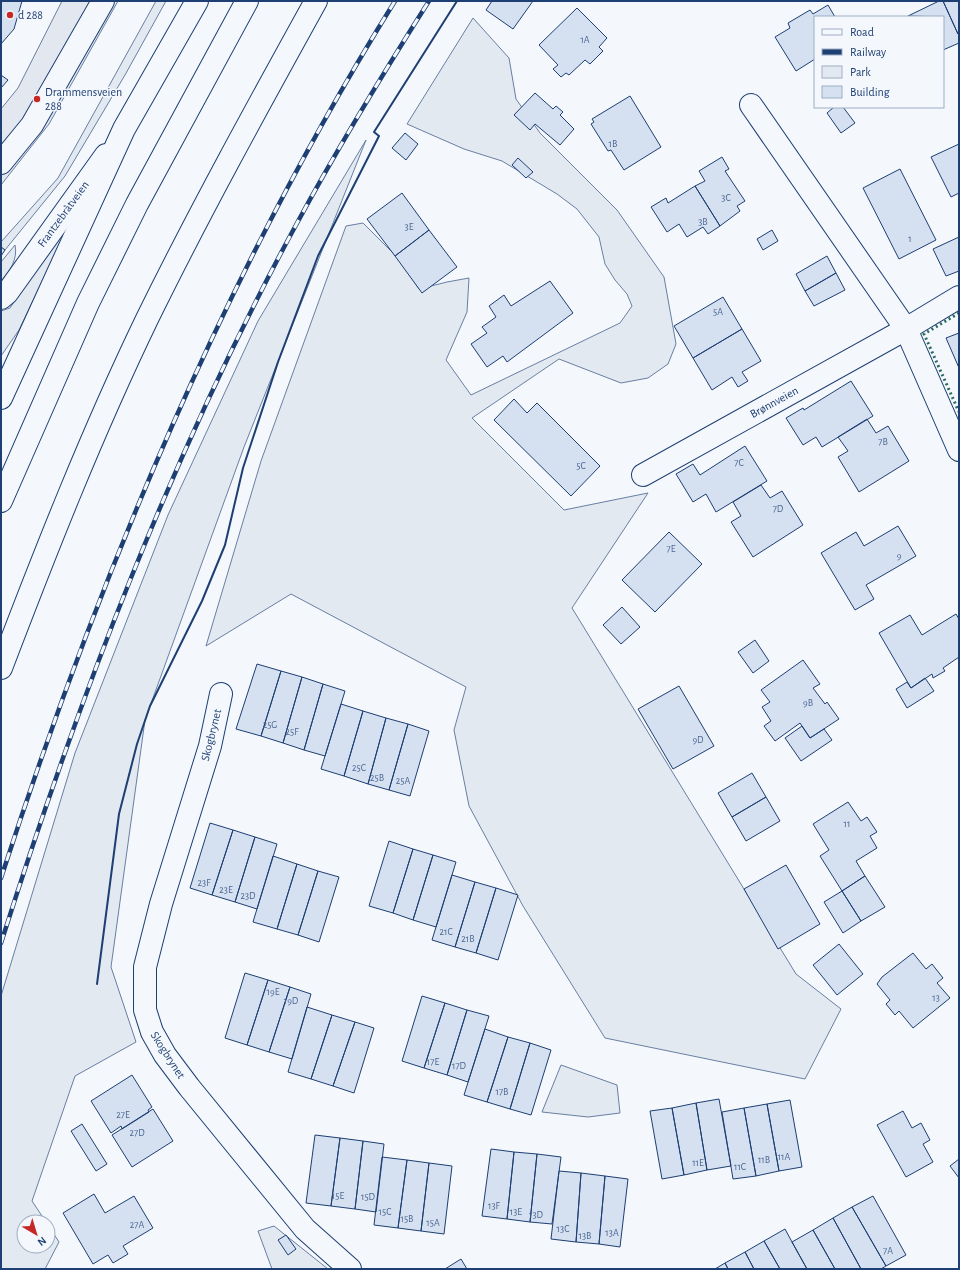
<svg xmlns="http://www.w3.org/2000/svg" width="960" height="1270" font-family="'Alegreya Sans',sans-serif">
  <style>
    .green { fill: #e3e9f0; stroke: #687fa3 }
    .parking { fill: #e3e8f0; stroke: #687fa3 }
    .building { fill: #d5e0f0; stroke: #1d3f73 }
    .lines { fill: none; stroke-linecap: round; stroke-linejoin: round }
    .minor-casing { stroke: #1d3f73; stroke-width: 24 }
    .trunk-casing { stroke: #1d3f73; stroke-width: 24 }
    .minor { stroke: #f4f7fb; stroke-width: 22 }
    .trunk { stroke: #f4f7fb; stroke-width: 22 }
    .rail-casing { stroke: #1d3f73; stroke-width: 4.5 }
    .rail { stroke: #f4f7fb; stroke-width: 3; stroke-dasharray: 9; stroke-linecap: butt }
    .hedge { stroke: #2c6c60; stroke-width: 3; stroke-dasharray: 2 3; stroke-linecap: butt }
    .wall { stroke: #1d3f73; stroke-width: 2 }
    .poi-dot { fill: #c62828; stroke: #f4f7fb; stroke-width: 1.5 }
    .labels { text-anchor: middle; stroke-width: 3; stroke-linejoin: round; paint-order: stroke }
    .number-label { font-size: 10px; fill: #4b6792 }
    .poi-label { font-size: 12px; fill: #1d3f73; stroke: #f4f7fb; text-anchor: start }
    .street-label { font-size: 12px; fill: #1d3f73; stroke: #f4f7fb }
  </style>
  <rect width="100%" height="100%" fill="#f4f7fb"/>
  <path class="green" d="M 156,1 L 166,1 L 125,75 L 65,176 L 5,250 L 1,247 L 1,242 L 58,178 Z
    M 473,18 L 509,58 L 516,99 L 540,133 L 617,210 L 664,277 L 676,344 L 668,364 L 648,378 L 621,383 L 559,359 L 472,418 L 564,510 L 648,493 L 572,608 L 796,974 L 841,1009 L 805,1079 L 605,1038 L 523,906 L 469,806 L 454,730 L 466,687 L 291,594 L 206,646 L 261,461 L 346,226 L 363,223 L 400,260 L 419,289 L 447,282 L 469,278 L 467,312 L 446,360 L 471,395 L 620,323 L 632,306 L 627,294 L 615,280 L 605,264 L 599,237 L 577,209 L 557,194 L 502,161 L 464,149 L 407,124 Z
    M 366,140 L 244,447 L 145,720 L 111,967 L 136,1042 L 75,1076 L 32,1201 L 46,1222 L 24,1222 L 24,1246 L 48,1246 L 48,1225 L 59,1242 L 45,1269 L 1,1269 L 1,996 L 75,753 L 168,515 L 258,321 Z
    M 78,206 L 19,330 L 1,356 L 1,311 L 10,308 Z
    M 15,245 C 18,259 10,271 1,281 L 1,262 Z
    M 561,1065 L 617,1085 L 620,1113 L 588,1117 L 542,1112 Z
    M 274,1226 L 328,1269 L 272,1269 L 258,1231 Z"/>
  <path class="parking" d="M 62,1 L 118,1 L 49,124 L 1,185 L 1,109 L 18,88 Z"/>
  <path class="building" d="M 1,1 L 22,1 L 14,29 L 1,44 Z
    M 492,1 L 533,1 L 513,29 L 486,10 Z
    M 939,1 L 943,1 L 958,34 L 959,33 L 959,43 L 943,50 L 943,17 L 908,16 Z
    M 943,1 L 959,1 L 959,33 L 958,34 Z
    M 828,5 L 835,17 L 815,17 L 815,59 L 796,71 L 775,37 L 790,28 L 788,23 L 810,10 L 813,14 Z
    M 577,8 L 607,38 L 599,47 L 603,51 L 590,64 L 585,60 L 569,75 L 566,73 L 561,77 L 553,69 L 558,65 L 539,45 Z
    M 1,75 L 8,80 L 1,88 Z
    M 535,93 L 553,109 L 556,106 L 563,112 L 560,115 L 574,129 L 560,145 L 535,124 L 530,130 L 514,115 Z
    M 630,96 L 661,147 L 624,170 L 611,150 L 608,151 L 591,124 L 594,122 L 592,119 Z
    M 834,107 L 843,107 L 855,123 L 841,133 L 827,113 Z
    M 405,133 L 418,144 L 406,160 L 392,148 Z
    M 959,144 L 959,193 L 951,197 L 931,157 Z
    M 722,157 L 729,169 L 725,171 L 745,201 L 737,206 L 740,211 L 720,226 L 695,186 L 705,181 L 699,171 Z
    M 518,158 L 533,172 L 526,178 L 512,165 Z
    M 900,169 L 936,240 L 899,259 L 863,188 Z
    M 695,186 L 720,226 L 708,234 L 703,227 L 687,237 L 679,224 L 667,232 L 651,207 L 666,198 L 668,203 Z
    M 402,193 L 429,230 L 395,256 L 367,219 Z
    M 429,230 L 457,267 L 422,293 L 395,256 Z
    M 772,230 L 778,241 L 763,250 L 757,239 Z
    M 959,237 L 959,271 L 946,276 L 933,249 Z
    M 1,247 L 5,250 L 1,256 Z
    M 827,256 L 836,273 L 805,291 L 796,274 Z
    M 836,273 L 845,290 L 814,306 L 805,291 Z
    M 550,281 L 573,313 L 507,362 L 503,356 L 487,367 L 471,344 L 487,333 L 482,327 L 496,317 L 489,306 L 504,295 L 511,306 Z
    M 723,297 L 742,329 L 693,358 L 674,326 Z
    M 742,329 L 761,361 L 742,372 L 748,381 L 738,387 L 732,377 L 712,390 L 693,358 Z
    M 959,333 L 959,368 L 946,338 Z
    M 851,381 L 873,416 L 822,447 L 816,437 L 803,445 L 786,418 L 803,408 L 804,410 Z
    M 514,399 L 527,413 L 537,403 L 600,466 L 571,496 L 494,420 Z
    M 867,419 L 876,433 L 888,426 L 909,461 L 859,492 L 838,457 L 848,451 L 838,437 Z
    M 745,446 L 767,481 L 716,512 L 706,494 L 693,502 L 676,474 L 693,464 L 700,475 Z
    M 761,485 L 770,498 L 782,491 L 803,525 L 753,557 L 731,522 L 741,516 L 733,502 Z
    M 898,526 L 916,556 L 866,585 L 874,599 L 855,610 L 821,553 L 856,532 L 864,546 Z
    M 669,532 L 702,564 L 655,612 L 622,580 Z
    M 622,607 L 640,627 L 621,644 L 603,625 Z
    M 956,614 L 959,619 L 959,657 L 943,668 L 945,671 L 933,678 L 932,674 L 911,688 L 879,633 L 910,615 L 922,635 Z
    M 755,640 L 769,661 L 753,673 L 738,652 Z
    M 803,660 L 820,684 L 813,688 L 825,704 L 827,702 L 839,719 L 810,738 L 800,723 L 775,741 L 764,726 L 771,721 L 762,707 L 770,702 L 761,690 Z
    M 257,664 L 281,671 L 261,736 L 236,729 Z
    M 281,671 L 302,677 L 283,743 L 261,736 Z
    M 302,677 L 323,684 L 304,750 L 283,743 Z
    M 925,678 L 934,691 L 907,708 L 896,689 L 907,682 L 911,688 Z
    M 323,684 L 345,691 L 325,756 L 304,750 Z
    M 679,686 L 714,746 L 673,769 L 638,709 Z
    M 341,704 L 363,711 L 344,776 L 321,769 Z
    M 363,711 L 386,718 L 368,784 L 344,776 Z
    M 386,718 L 408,724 L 389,790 L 368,784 Z
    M 408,724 L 429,731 L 410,796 L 389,790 Z
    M 802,726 L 810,738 L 824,729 L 832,740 L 801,761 L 785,738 Z
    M 752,773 L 766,797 L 732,817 L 718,793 Z
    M 766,797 L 780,821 L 746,841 L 732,817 Z
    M 848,802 L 861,821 L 867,817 L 877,832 L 870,836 L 877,848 L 856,861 L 865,876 L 842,891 L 820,856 L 829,850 L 813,824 Z
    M 210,823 L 233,830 L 212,895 L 190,888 Z
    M 233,830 L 255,837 L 235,902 L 212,895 Z
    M 255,837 L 277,844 L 257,909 L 235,902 Z
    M 389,841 L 413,849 L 393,913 L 369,906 Z
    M 413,849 L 433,855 L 413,920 L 393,913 Z
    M 433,855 L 456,862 L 436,927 L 413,920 Z
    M 273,856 L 297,864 L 277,929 L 253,922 Z
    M 297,864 L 318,871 L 298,935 L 277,929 Z
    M 786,865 L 820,924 L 778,949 L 744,889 Z
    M 318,871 L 339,877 L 319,942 L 298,935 Z
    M 452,875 L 475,882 L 455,947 L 432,940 Z
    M 865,876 L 885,907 L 861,921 L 842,891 Z
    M 475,882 L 496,888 L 476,953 L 455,947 Z
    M 496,888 L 518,895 L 498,960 L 476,953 Z
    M 842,891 L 861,921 L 843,933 L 824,902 Z
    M 839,944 L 863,974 L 837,995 L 813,965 Z
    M 913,953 L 926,969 L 932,964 L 943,978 L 937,983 L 950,998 L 913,1028 L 899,1011 L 895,1015 L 886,1004 L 890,1000 L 877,984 L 882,977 Z
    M 245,973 L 268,980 L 247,1045 L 225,1038 Z
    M 268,980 L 290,987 L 269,1052 L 247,1045 Z
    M 290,987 L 311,994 L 292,1059 L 269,1052 Z
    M 422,996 L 445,1003 L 424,1068 L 402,1061 Z
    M 445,1003 L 467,1010 L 447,1075 L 424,1068 Z
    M 307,1007 L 332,1015 L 311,1079 L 288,1072 Z
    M 467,1010 L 489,1016 L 468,1082 L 447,1075 Z
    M 332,1015 L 355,1022 L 333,1086 L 311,1079 Z
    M 355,1022 L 374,1028 L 354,1093 L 333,1086 Z
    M 485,1029 L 508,1037 L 487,1102 L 464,1095 Z
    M 508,1037 L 530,1043 L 510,1109 L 487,1102 Z
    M 530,1043 L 551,1050 L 531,1115 L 510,1109 Z
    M 132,1075 L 152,1107 L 148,1110 L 149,1112 L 122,1129 L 121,1126 L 111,1133 L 91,1101 Z
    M 719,1099 L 731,1166 L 707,1170 L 696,1103 Z
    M 790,1100 L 802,1167 L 779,1171 L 767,1104 Z
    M 696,1103 L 707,1170 L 684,1175 L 672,1108 Z
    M 767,1104 L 779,1171 L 756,1176 L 744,1108 Z
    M 672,1108 L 684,1175 L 662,1179 L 650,1111 Z
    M 744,1108 L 756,1176 L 733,1179 L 722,1112 Z
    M 153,1109 L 173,1141 L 132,1167 L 112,1135 Z
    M 903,1111 L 912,1128 L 921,1123 L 930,1140 L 923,1144 L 933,1162 L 906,1177 L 877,1125 Z
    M 82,1124 L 107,1164 L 96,1171 L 71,1131 Z
    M 315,1135 L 340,1138 L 331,1206 L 306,1203 Z
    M 340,1138 L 363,1141 L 355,1209 L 331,1206 Z
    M 363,1141 L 384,1144 L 376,1212 L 355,1209 Z
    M 491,1149 L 514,1152 L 507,1219 L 482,1216 Z
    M 514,1152 L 537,1154 L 530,1222 L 507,1219 Z
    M 537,1154 L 561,1157 L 552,1224 L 530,1222 Z
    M 382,1157 L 407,1160 L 398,1228 L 374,1225 Z
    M 959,1159 L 959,1178 L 950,1166 Z
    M 407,1160 L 429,1163 L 421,1231 L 398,1228 Z
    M 429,1163 L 452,1166 L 444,1234 L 421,1231 Z
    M 559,1171 L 581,1173 L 576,1242 L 551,1239 Z
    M 581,1173 L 605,1176 L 599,1244 L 576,1242 Z
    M 605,1176 L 628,1179 L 620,1247 L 599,1244 Z
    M 94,1194 L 105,1213 L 134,1196 L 153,1228 L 123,1246 L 128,1254 L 113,1263 L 108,1255 L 93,1264 L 63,1213 Z
    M 873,1196 L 906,1255 L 886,1266 L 852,1207 Z
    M 852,1207 L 886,1266 L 881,1269 L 861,1269 L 833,1218 Z
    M 833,1218 L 861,1269 L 835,1269 L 813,1230 Z
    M 785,1229 L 792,1242 L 807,1269 L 780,1269 L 764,1241 Z
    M 813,1230 L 835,1269 L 807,1269 L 792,1242 Z
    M 286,1235 L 296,1249 L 288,1255 L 278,1240 Z
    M 764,1241 L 780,1269 L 754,1269 L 745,1252 Z
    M 745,1252 L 754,1269 L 728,1269 L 725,1263 Z
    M 461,1259 L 467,1269 L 445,1269 Z
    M 725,1263 L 728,1269 L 715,1269 Z"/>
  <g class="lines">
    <defs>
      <path id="minor" d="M 751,105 L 906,329 L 959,450
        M 1,163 L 32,125 L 103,1
        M 1,298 L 7,293 L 106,155
        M 643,475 L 906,329 L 959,297
        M 221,694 L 210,746 L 161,904 L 145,967 L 145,1010 L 152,1032 L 165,1055 L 189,1087 L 305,1229 L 350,1269"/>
      <path id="trunk" d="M 1,398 L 124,129 L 197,1
        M 1,501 L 88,303 L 137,204 L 247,1
        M 1,668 C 46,550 92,433 147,319 C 200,211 258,106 316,1"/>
    </defs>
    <use href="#minor" class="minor-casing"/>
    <use href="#trunk" class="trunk-casing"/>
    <use href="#minor" class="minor"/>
    <use href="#trunk" class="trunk"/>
    <defs>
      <path id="rail" d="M 1,878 C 100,573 225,274 395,1
        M 1,943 C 79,697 172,453 296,225 C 337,149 382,75 429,1"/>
    </defs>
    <use href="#rail" class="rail-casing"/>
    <use href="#rail" class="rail"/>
    <path class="hedge" d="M 959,313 L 924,334 L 959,412"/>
    <path class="wall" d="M 97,984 L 119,814 L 137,744 L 150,706 L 202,601 L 225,545 L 243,468 L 278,362 L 318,256 L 379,136 L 374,132 L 457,1"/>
  </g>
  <g class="poi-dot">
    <circle cx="10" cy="15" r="4"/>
    <circle cx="37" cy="99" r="4"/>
  </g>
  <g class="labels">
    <g class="number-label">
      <text x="585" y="43">1A</text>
      <text x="613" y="147">1B</text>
      <text x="726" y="201">3C</text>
      <text x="703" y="225">3B</text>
      <text x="409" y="230">3E</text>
      <text x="910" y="242">1</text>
      <text x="718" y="315">5A</text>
      <text x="883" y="445">7B</text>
      <text x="739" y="466">7C</text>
      <text x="581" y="469">5C</text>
      <text x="778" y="512">7D</text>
      <text x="671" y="552">7E</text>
      <text x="899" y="559">9</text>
      <text x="808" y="706">9B</text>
      <text x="270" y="728">25G</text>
      <text x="292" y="735">25F</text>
      <text x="698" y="743">9D</text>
      <text x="359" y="771">25C</text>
      <text x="377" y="781">25B</text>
      <text x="403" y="784">25A</text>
      <text x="847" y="827">11</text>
      <text x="204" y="886">23F</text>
      <text x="226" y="893">23E</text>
      <text x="248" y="899">23D</text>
      <text x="446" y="935">21C</text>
      <text x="468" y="942">21B</text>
      <text x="273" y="995">19E</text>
      <text x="936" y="1001">13</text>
      <text x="291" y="1004">19D</text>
      <text x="433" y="1065">17E</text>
      <text x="459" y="1069">17D</text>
      <text x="502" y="1095">17B</text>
      <text x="123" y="1118">27E</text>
      <text x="137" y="1136">27D</text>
      <text x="784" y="1160">11A</text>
      <text x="764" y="1163">11B</text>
      <text x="698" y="1166">11E</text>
      <text x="740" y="1170">11C</text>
      <text x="338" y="1199">15E</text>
      <text x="368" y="1200">15D</text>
      <text x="494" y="1209">13F</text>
      <text x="385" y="1215">15C</text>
      <text x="516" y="1215">13E</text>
      <text x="536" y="1218">13D</text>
      <text x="407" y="1222">15B</text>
      <text x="433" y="1226">15A</text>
      <text x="137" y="1228">27A</text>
      <text x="563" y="1232">13C</text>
      <text x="612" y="1236">13A</text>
      <text x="585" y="1239">13B</text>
      <text x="888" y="1254">7A</text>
    </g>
    <g class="poi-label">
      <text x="18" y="19">d 288</text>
      <text x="45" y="96">Drammensveien<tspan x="45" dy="14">288</tspan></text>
    </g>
    <g class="street-label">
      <text transform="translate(63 214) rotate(-54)" y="4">Frantzebråtveien</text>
      <text transform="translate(774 402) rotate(-29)" y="4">Brønnveien</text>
      <text transform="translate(211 735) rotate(-76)" y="4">Skogbrynet</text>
      <text transform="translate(168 1055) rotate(57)" y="4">Skogbrynet</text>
    </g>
  </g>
  <rect width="960" height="1270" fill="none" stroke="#1d3f73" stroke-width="4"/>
  <rect x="814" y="16" width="130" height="92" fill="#f4f7fb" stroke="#9eadc5"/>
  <rect x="822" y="29" width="20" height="6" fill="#f4f7fb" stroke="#9eadc5"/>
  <text x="850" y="36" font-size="12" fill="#1d3f73">Road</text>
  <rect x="822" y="49" width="20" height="6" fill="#1d3f73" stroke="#9eadc5"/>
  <text x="850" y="56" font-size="12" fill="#1d3f73">Railway</text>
  <rect x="822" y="66" width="20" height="12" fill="#e3e9f0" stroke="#9eadc5"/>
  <text x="850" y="76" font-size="12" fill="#1d3f73">Park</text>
  <rect x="822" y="86" width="20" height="12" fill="#d5e0f0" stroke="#9eadc5"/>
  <text x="850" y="96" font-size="12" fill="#1d3f73">Building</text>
  <g transform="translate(36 1234) rotate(142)"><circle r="19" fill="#f4f7fb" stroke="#9eadc5"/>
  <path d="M0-3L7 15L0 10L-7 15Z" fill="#c62828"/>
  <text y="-6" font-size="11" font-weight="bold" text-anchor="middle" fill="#1d3f73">N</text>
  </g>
</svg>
